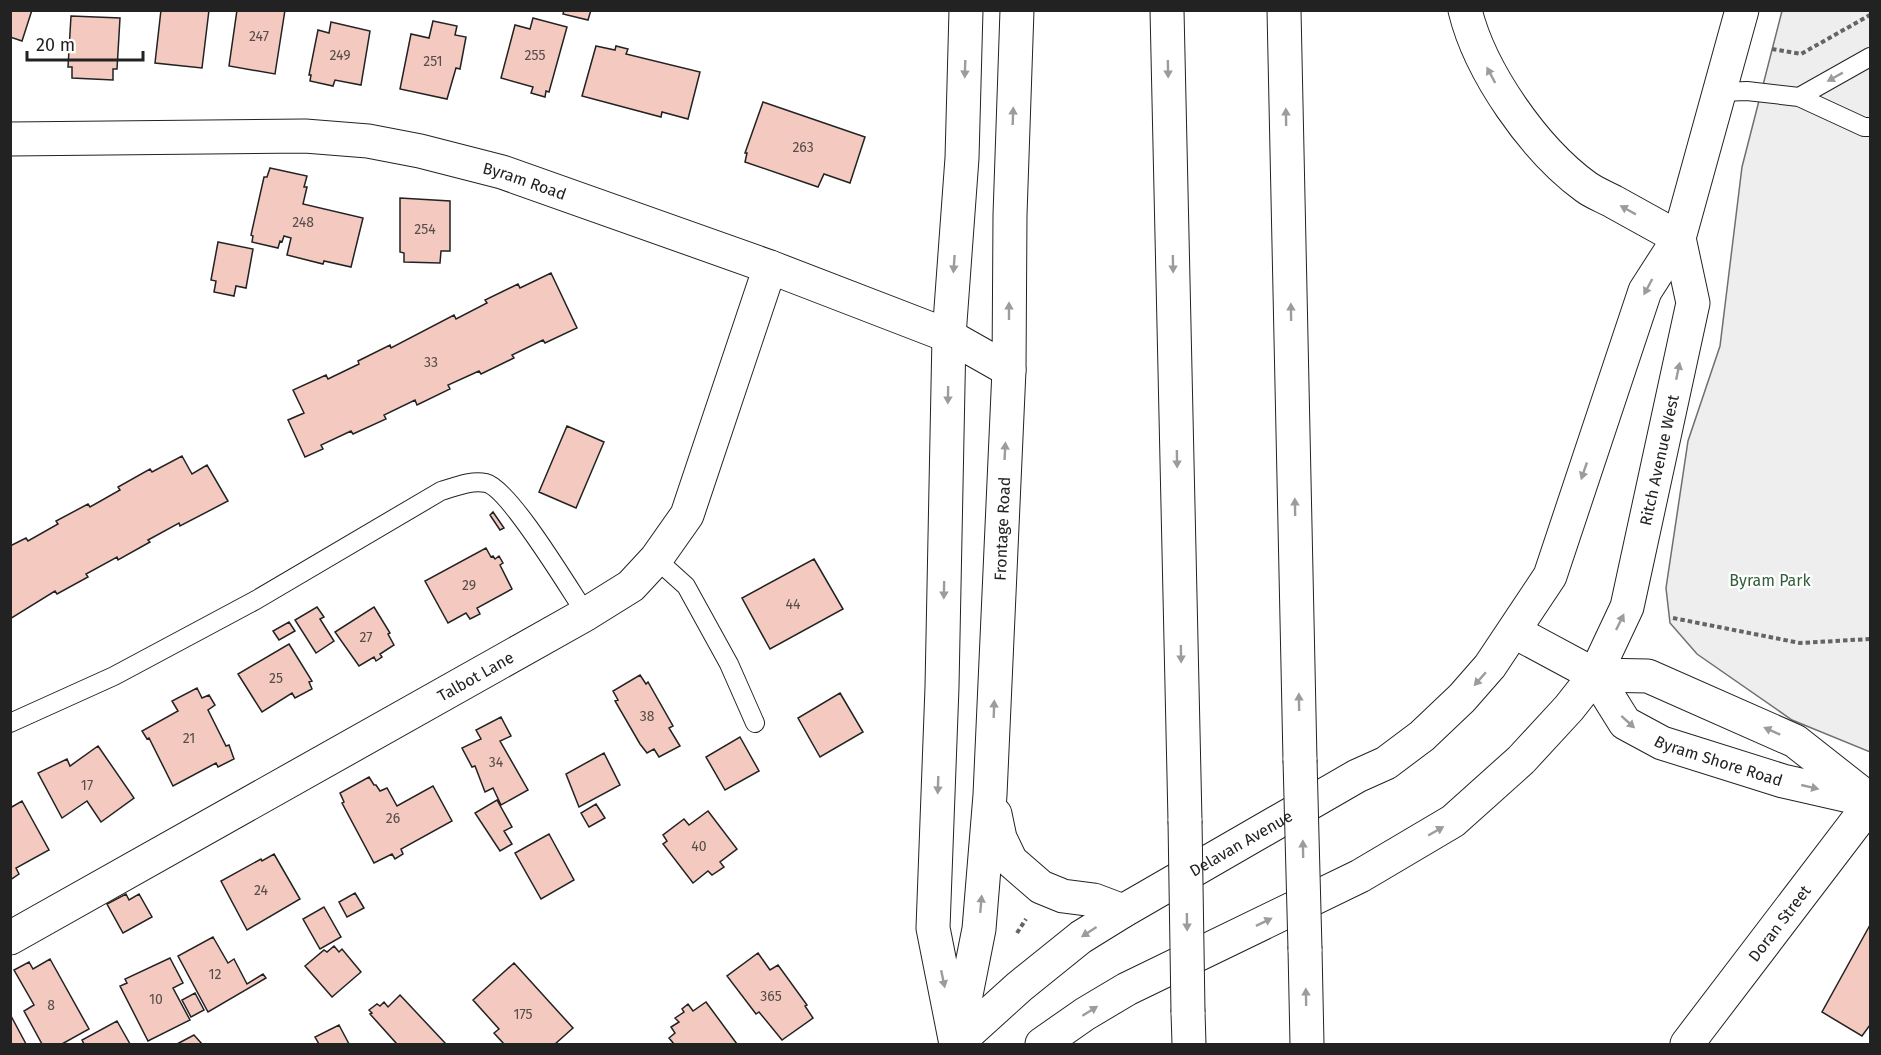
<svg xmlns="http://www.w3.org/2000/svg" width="1881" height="1055" font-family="'Fira Sans',sans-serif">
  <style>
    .green { fill: #eee; stroke: #6f6f6f; stroke-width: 1.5 }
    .building { fill: #f3c9c0; stroke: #222; stroke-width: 1.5 }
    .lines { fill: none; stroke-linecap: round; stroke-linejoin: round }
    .lane-casing { stroke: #222; stroke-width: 20 }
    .street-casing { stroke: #222; stroke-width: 35 }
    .secondary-casing { stroke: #222; stroke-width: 35 }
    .highway-casing { stroke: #222; stroke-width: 35 }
    .path { stroke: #646464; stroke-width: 4; stroke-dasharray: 4.5 3; stroke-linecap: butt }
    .lane { stroke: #fff; stroke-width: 18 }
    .street { stroke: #fff; stroke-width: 33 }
    .secondary { stroke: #fff; stroke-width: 33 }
    .highway { stroke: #fff; stroke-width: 33 }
    .highway-bridge-casing { stroke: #222; stroke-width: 35; stroke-linecap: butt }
    .highway-bridge { stroke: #fff; stroke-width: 33 }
    .oneway { fill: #9c9c9c }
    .labels { text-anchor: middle; stroke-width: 4.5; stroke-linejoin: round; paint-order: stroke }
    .number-label { font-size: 14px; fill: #564c4a }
    .street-label { font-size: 16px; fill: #222; stroke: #fff }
    .park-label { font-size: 16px; fill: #2f5e38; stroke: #fff }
  </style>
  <rect width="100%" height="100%" fill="#fff"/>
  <path class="green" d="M 1782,11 L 1870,11 L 1870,752 L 1792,720 L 1697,654 L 1670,623 L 1666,588 L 1688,441 L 1720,346 L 1742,167 Z"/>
  <path class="building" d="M 10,10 L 32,10 L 22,41 L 10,37 Z
    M 161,10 L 209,10 L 202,68 L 155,63 Z
    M 237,10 L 285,10 L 275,74 L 229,66 Z
    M 564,10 L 591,10 L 588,20 L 563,14 Z
    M 71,16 L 120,18 L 117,69 L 113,69 L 113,80 L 72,78 L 72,67 L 68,67 Z
    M 533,18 L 567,27 L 549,92 L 546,91 L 545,97 L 531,93 L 533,87 L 501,78 L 515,25 L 530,29 Z
    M 433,21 L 457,26 L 455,35 L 466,37 L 460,69 L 456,68 L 447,99 L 400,89 L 411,34 L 429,38 Z
    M 331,22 L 370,31 L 361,85 L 335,80 L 333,86 L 310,81 L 311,75 L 309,75 L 318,30 L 329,33 Z
    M 596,46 L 615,50 L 616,46 L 628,49 L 626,54 L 700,72 L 688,119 L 662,112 L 661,117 L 582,96 Z
    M 763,102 L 865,137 L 850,183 L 824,174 L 818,187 L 745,162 L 747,153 L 745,153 Z
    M 270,168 L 307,176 L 304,187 L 307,187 L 303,204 L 363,218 L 351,267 L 324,261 L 323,264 L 287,255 L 291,238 L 284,236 L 282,242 L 280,241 L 278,248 L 252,242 L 253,236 L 251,235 L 264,177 L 267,177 Z
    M 400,198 L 450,201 L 450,251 L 441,251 L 440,263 L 404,262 L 404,253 L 400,252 Z
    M 218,242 L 253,249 L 246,288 L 236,286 L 234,296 L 214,292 L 216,281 L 211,280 Z
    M 551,273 L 577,328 L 545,343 L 543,340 L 512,355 L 514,358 L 481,374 L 479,371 L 448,385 L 450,389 L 417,405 L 415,400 L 384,415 L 386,419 L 353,434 L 351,431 L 321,445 L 323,449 L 305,457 L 288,420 L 304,413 L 293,390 L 326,375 L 328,379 L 359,364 L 358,361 L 390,345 L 391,348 L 454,315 L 456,319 L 487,303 L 485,300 L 518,284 L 520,288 Z
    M 567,426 L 604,442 L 576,508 L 539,492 Z
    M 182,456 L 192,474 L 207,465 L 228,501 L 180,526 L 179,523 L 148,540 L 150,542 L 118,560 L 117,557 L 86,574 L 88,577 L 57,594 L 55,591 L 10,619 L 10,546 L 26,538 L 28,541 L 58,524 L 56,521 L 88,504 L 90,507 L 120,490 L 118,487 L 150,469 L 152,472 Z
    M 493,512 L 504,528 L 500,530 L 490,515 Z
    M 486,548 L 491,557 L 493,556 L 495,559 L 499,556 L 503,563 L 500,565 L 512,589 L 477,608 L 480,614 L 470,619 L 466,613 L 448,623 L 425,581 Z
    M 814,559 L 843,609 L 770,649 L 742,598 Z
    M 317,607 L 324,617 L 320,619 L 334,641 L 316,653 L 295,620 Z
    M 374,607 L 390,633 L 388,634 L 394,645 L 380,654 L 382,657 L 376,661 L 374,657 L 359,666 L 335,632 Z
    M 289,622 L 295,631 L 279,640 L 273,631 Z
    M 289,644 L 312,681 L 309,682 L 312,689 L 295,698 L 292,693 L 262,712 L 238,674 Z
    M 640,675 L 646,684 L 648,682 L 673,726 L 669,728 L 680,746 L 659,757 L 654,749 L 647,753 L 640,744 L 615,701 L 618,700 L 613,691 Z
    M 197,688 L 202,698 L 209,695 L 215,705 L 208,710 L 226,746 L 229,745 L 234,759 L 218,767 L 216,763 L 173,786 L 149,738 L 147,739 L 142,731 L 178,711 L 172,701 Z
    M 840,693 L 863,732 L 820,757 L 798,718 Z
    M 501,717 L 511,736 L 500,741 L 528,790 L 501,805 L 493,788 L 485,792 L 475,766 L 472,767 L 462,748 L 481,739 L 476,730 Z
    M 740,737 L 759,771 L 725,790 L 706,757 Z
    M 98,746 L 134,798 L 101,822 L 87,801 L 62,818 L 38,773 L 67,759 L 70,766 Z
    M 604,753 L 620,785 L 579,807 L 566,774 Z
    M 369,777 L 374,785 L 376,785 L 380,791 L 387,788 L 397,806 L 433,786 L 452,821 L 401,849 L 403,854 L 395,859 L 392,854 L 374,863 L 342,803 L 344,802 L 340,793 Z
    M 497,800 L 512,827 L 504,831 L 512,844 L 500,851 L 475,813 Z
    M 22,801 L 49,850 L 16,868 L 19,874 L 10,880 L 10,808 Z
    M 596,804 L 605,818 L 589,827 L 581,813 Z
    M 708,811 L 737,849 L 720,862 L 724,867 L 712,875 L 708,871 L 693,883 L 663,844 L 667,841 L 663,835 L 684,819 L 689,825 Z
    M 549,834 L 574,880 L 541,899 L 515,853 Z
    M 274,854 L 300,899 L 247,930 L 221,881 L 261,859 L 262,861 Z
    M 355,893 L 364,908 L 347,917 L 339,902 Z
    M 126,894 L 129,900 L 139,894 L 152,917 L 123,933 L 107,904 Z
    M 324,907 L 341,937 L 320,949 L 303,919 Z
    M 1870,925 L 1870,1025 L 1862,1036 L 1822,1012 Z
    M 213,937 L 228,963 L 234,959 L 247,984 L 263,974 L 266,978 L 208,1012 L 178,956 Z
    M 334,946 L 339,952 L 342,949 L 361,972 L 332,997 L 305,966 L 324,950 L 327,952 Z
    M 758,953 L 770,970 L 778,965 L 807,1005 L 805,1006 L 813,1018 L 782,1040 L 759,1012 L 756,1014 L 727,976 Z
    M 170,958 L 183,983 L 173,988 L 190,1020 L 148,1041 L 120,986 L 127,983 L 125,979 Z
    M 50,959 L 89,1029 L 62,1044 L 42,1044 L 24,1011 L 34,1005 L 14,970 L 29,962 L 33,969 Z
    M 514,963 L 573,1028 L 555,1044 L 504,1044 L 494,1033 L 499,1029 L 473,1000 Z
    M 195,993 L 204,1010 L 191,1017 L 182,1000 Z
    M 400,995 L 446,1044 L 393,1044 L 396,1043 L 370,1014 L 372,1013 L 369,1010 L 377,1004 L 380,1006 L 384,1002 L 388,1007 Z
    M 706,1002 L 737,1044 L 674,1044 L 669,1038 L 675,1033 L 671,1027 L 679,1022 L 675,1018 L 684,1012 L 682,1009 L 688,1004 L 693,1011 Z
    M 11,1016 L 26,1044 L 10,1044 Z
    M 117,1021 L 130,1044 L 84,1044 L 82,1040 Z
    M 339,1025 L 349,1044 L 319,1044 L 315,1037 Z
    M 194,1035 L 202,1044 L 177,1044 Z"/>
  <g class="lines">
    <defs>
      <path id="lane" d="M 1721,92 L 1747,91 L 1799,97 L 1864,127 L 1870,127
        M 1799,97 L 1870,57
        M 656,559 L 686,586 L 729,664 L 755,723
        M 10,723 L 114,676 L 256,600 L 441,491 C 455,487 470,480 486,483 C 509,488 570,590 586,614"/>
      <g id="street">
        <path id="s1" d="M 10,938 L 586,614 L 631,586 L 656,559 L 687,515 L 770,267"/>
      </g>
      <g id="secondary">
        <path id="s2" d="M 10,139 L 305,136 L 368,141 L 420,151 L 502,172 L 770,267 L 949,336 L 1009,370"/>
        <path d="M 1515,632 L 1595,675 L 1648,676 L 1795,741 L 1870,800"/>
        <path id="s3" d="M 1595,675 L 1625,723 L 1662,743 L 1783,781 L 1862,799"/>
        <path d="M 995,814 L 1000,838 L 1011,861 L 1041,887 L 1063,896 L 1094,900 L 1123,911"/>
        <path id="s4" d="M 959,1030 L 979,929 L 990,795 L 1009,370 L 1010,215 L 1017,10"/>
        <path id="s5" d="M 956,1044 L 1019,987 L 1081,937 L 1123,911 L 1357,776 L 1386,763 L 1422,736 L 1462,698 L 1490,666 L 1550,576 L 1645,291 L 1679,238 L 1742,10"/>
        <path d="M 956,1044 L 933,928 L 942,687 L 949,336 L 962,158 L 966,10"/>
        <path id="s6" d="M 1042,1044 L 1085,1014 L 1127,989 L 1360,876 L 1453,821 L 1521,760 L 1569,708 L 1595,675 L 1627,607 L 1693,303 L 1679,238"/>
        <path id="s7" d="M 1687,1044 L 1870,804"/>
      </g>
      <path id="highway" d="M 1167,10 L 1185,821
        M 1284,10 L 1300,760
        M 1465,10 C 1480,72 1534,149 1586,187 C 1594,193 1605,197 1614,202 C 1636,214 1657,226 1679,238
        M 1305,949 L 1307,1044
        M 1188,1012 L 1189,1044"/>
    </defs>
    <use href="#lane" class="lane-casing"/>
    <use href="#street" class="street-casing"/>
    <use href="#secondary" class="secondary-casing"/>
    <use href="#highway" class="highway-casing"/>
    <path class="path" d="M 1772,49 L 1801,54 L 1870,15
      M 1673,618 L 1800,643 L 1870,639
      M 1017,933 L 1026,919"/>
    <use href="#lane" class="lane"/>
    <use href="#street" class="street"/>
    <use href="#secondary" class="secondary"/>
    <use href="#highway" class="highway"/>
    <defs>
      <path id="highway-bridge" d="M 1300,760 L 1305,949
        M 1185,821 L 1188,1012"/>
    </defs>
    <use href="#highway-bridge" class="highway-bridge-casing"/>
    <use href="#highway-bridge" class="highway-bridge"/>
  </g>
  <defs><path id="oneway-solid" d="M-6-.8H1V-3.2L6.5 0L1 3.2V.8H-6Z" transform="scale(1.5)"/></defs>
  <g class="oneway">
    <use href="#oneway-solid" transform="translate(965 69) rotate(92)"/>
    <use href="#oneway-solid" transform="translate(1168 69) rotate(89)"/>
    <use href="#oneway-solid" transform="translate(1491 75) rotate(-118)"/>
    <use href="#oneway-solid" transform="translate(1835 77) rotate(151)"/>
    <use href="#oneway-solid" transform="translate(1013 116) rotate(-88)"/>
    <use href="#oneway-solid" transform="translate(1286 117) rotate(-91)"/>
    <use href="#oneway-solid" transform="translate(1628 210) rotate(-151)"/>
    <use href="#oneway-solid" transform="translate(954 264) rotate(94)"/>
    <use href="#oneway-solid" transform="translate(1173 264) rotate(89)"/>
    <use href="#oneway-solid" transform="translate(1648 287) rotate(118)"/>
    <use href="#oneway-solid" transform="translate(1009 311) rotate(-90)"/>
    <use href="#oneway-solid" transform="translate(1291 312) rotate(-91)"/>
    <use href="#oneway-solid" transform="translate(1678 371) rotate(-78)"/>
    <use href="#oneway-solid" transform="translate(948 395) rotate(91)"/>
    <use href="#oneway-solid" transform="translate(1005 451) rotate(-87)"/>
    <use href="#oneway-solid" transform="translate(1177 459) rotate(89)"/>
    <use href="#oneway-solid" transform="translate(1584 471) rotate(109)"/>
    <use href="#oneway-solid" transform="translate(1295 507) rotate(-91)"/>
    <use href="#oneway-solid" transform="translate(944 590) rotate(91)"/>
    <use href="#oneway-solid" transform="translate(1620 622) rotate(-64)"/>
    <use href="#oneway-solid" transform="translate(1181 654) rotate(89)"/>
    <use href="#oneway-solid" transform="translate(1480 679) rotate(131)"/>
    <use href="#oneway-solid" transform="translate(1299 702) rotate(-91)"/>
    <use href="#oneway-solid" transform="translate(994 709) rotate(-88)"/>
    <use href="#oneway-solid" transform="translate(1628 722) rotate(42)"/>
    <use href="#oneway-solid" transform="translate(1772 731) rotate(-156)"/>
    <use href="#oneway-solid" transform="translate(938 785) rotate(92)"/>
    <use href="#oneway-solid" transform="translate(1810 787) rotate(13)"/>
    <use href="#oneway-solid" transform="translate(1436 831) rotate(-30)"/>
    <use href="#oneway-solid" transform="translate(1303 849) rotate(-91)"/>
    <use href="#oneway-solid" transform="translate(981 904) rotate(-85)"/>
    <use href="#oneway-solid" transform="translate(1187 922) rotate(89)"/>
    <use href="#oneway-solid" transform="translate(1264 922) rotate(-26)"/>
    <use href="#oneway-solid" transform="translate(1089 932) rotate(147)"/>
    <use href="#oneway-solid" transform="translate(943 979) rotate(78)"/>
    <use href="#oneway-solid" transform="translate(1306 997) rotate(-91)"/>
    <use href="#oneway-solid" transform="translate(1090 1011) rotate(-32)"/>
  </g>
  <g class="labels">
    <g class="number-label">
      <text x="259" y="41">247</text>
      <text x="340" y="60">249</text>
      <text x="535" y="60">255</text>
      <text x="433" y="66">251</text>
      <text x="803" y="152">263</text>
      <text x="303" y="227">248</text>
      <text x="425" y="234">254</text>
      <text x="431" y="367">33</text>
      <text x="469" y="590">29</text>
      <text x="793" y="609">44</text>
      <text x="366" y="642">27</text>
      <text x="276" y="683">25</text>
      <text x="647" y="721">38</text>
      <text x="189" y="743">21</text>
      <text x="496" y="767">34</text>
      <text x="87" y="790">17</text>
      <text x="393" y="823">26</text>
      <text x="699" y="851">40</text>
      <text x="261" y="895">24</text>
      <text x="215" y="979">12</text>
      <text x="771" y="1001">365</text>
      <text x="156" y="1004">10</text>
      <text x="51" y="1010">8</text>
      <text x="523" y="1019">175</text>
    </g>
    <g class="street-label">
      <text dy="6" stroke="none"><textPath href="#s2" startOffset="520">Byram Road</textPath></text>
      <text dy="6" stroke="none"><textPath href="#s6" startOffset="898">Ritch Avenue West</textPath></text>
      <text dy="6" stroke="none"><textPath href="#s4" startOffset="504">Frontage Road</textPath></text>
      <text dy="6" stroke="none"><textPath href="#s1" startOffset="534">Talbot Lane</textPath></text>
      <text dy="6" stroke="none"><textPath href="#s3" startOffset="158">Byram Shore Road</textPath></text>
      <text dy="6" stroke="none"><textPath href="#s5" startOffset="350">Delavan Avenue</textPath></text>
      <text dy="6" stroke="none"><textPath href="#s7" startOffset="152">Doran Street</textPath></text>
    </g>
    <g class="park-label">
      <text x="1770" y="586">Byram Park</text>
    </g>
  </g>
  <rect width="1881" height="1055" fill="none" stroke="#222222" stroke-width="24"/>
  <path d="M27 51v9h116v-9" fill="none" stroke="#222222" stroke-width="3"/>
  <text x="36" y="51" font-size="18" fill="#222222" stroke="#ffffff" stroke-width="4.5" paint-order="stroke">20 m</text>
</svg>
